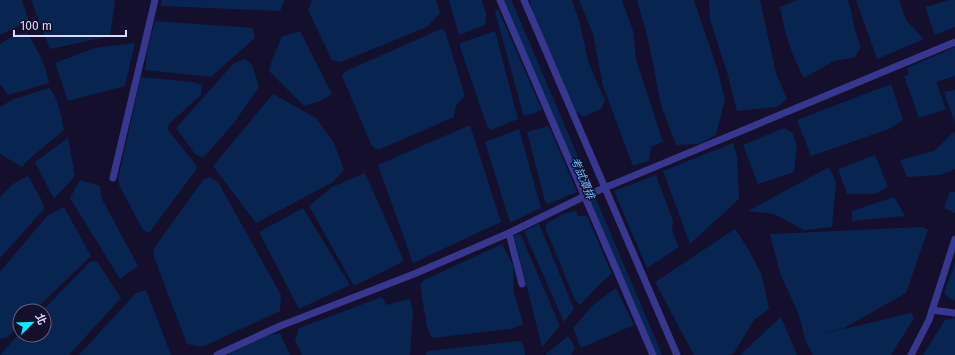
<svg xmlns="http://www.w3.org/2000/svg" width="955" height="355" font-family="'Fira Sans','Noto Sans TC',sans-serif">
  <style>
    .water { fill: #082552 }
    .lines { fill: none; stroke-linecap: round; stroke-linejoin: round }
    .canal { stroke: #082552; stroke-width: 8 }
    .minor { stroke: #38378f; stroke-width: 7 }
    .labels { text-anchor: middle; stroke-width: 3; stroke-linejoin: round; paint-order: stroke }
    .water-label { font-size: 11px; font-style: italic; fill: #68bcff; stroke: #130f2c }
  </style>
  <rect width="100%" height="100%" fill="#130f2c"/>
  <path class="water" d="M 0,0 L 22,0 L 29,21 L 0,35 Z
    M 31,0 L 115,0 L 110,36 L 50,49 Z
    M 162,0 L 285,0 L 280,11 L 160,6 Z
    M 312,0 L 436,0 L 440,13 L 427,27 L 341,62 L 332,60 L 308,10 Z
    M 449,0 L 482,0 L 486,14 L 485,25 L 459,35 Z
    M 530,0 L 572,0 L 579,20 L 589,64 L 605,100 L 601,109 L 583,117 L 575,110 L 532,12 Z
    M 579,0 L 622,0 L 633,31 L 636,59 L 663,142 L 651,147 L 649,161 L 633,166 L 603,86 L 593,34 Z
    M 637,0 L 694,0 L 717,68 L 725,99 L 716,135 L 699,144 L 676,145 L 661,105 L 648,39 Z
    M 709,0 L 760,0 L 776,73 L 787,99 L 777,107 L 737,111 L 727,72 L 710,20 Z
    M 797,0 L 848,0 C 854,18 853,30 861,47 L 855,57 L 834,61 L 804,78 C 791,54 785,34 780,7 Z
    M 856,0 L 899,0 L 906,20 L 924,39 L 877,59 Z
    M 950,0 L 955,0 L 955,27 L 935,35 L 925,7 Z
    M 498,9 L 542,110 L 526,116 L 523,114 L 495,11 Z
    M 155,21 L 252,28 L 255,38 L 211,77 L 145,70 L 148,46 Z
    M 441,29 L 445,31 L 465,96 L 456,105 L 454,117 L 378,150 L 372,146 L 342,76 L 346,71 Z
    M 300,31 L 332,94 L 320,101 L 304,106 L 269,71 C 271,59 278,49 281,37 Z
    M 495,31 L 518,119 L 491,130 L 487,126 L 460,47 L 461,43 Z
    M 27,33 C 37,48 46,65 49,83 L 8,95 L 0,84 L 0,44 L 15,35 Z
    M 135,43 L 125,86 L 68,101 L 55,63 L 95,48 Z
    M 955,47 L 955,76 L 936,82 L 946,109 L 919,118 L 904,76 L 909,75 L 907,68 Z
    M 245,59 L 252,65 L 259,87 L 234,123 L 203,158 L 195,154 L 176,128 L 233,64 Z
    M 141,77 L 193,82 L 202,85 L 201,95 L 169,124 L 168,130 L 196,165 L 196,170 L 149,233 L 143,230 L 119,185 L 118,179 Z
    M 891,84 L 903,120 L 889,129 L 811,156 L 797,120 Z
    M 49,88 C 58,96 62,118 64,130 L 26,162 L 22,167 L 0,154 L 0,107 L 14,99 Z
    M 955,90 L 955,124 L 944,92 Z
    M 273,94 L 316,118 L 334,143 L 344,170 L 333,182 L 256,223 L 213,166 Z
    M 470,125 L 501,222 L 413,263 L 378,165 Z
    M 549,126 L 577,192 L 548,204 L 545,201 L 527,132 Z
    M 784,128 L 793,133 L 797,146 L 794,172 L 758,184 L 743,145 Z
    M 519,129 L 541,208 L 510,223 L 485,142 Z
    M 955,131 L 955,169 L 940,175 L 907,177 L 900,160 L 934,151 Z
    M 68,138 L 75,176 L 54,199 L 35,162 Z
    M 733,143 L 737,156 L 739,199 L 690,244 L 663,171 Z
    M 875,155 L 888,187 L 875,194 L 847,194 L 838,169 Z
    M 829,167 L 836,182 L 832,227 L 804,230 L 774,214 L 748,211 Z
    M 365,173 L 404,261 L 354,286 L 309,206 L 332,187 Z
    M 656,175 L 673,221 L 672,231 L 679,247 L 647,268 L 614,191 Z
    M 28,176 L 42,201 L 44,209 L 0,258 L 0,197 L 13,184 Z
    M 209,177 L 218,182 L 281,295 L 280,311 L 202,347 L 187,344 L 154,257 L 154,248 L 204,179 Z
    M 80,180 L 100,186 L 101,197 L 138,266 L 120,279 L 70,198 Z
    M 950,192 L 955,192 L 955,213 L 944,208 Z
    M 894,197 L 905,216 L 852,221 L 852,211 Z
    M 64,207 L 91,256 L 34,311 L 20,311 L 20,325 L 6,338 L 0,339 L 0,272 L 47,216 Z
    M 303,208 L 350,285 L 299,309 L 259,232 Z
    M 576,211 L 578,216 L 587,216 L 612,274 L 604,280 L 580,305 L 575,300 L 546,229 L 546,224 L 565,213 Z
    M 539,224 L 574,309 L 564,322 L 524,231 Z
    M 923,227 L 928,230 L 906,293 L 844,328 L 818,335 L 911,313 L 914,318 L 891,355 L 813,355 L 805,339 L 799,315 L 780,273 L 770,234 Z
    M 735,229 L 749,250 L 762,276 L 769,309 L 754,320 L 734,353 L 730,355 L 694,355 L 655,282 Z
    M 520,233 L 560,326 L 542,347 L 514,236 Z
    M 502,244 L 513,265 L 514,292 L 523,324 L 511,329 L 432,338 L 427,327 L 420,285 L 424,280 Z
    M 97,261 L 121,298 L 69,355 L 0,355 L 20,333 L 20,335 L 44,335 L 44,311 L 42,311 L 90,262 Z
    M 955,262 L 955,301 L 944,294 Z
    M 616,288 L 634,325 L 581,348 L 573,328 L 593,305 Z
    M 146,290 L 171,355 L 79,355 L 136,293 Z
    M 382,297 L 386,305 L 410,299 L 413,312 L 410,355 L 302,355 L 295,340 L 299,328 Z
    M 781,317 L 797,355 L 740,355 Z
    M 955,318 L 955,355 L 923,355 L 945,320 Z
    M 280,333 L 290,355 L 227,355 L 269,335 Z
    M 568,336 L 575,347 L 571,355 L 545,355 Z
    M 520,341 L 524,346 L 525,355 L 425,355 L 428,351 Z"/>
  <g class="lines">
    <path class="canal" d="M 507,0 L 658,355"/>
    <path class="minor" d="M 500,0 L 653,355
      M 524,0 L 677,355
      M 113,178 L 155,0
      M 509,233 L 522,284
      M 932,310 L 955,313
      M 217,355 L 280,326 L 414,274 L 509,233 L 585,196 L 955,42
      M 911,355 L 929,320 L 955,239"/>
  </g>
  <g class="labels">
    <g class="water-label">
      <text transform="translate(583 178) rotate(67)" y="4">考試潭排</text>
    </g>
  </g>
  <g transform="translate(32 323) rotate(67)"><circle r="19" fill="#130f2c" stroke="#646080"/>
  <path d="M0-3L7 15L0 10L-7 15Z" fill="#06ebff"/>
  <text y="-6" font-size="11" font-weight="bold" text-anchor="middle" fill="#dedaff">北</text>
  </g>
  <path d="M14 30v6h112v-6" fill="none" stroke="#dedaff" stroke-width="2"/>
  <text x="20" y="30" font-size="12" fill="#dedaff" stroke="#130f2c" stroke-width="3" paint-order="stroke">100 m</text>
</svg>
